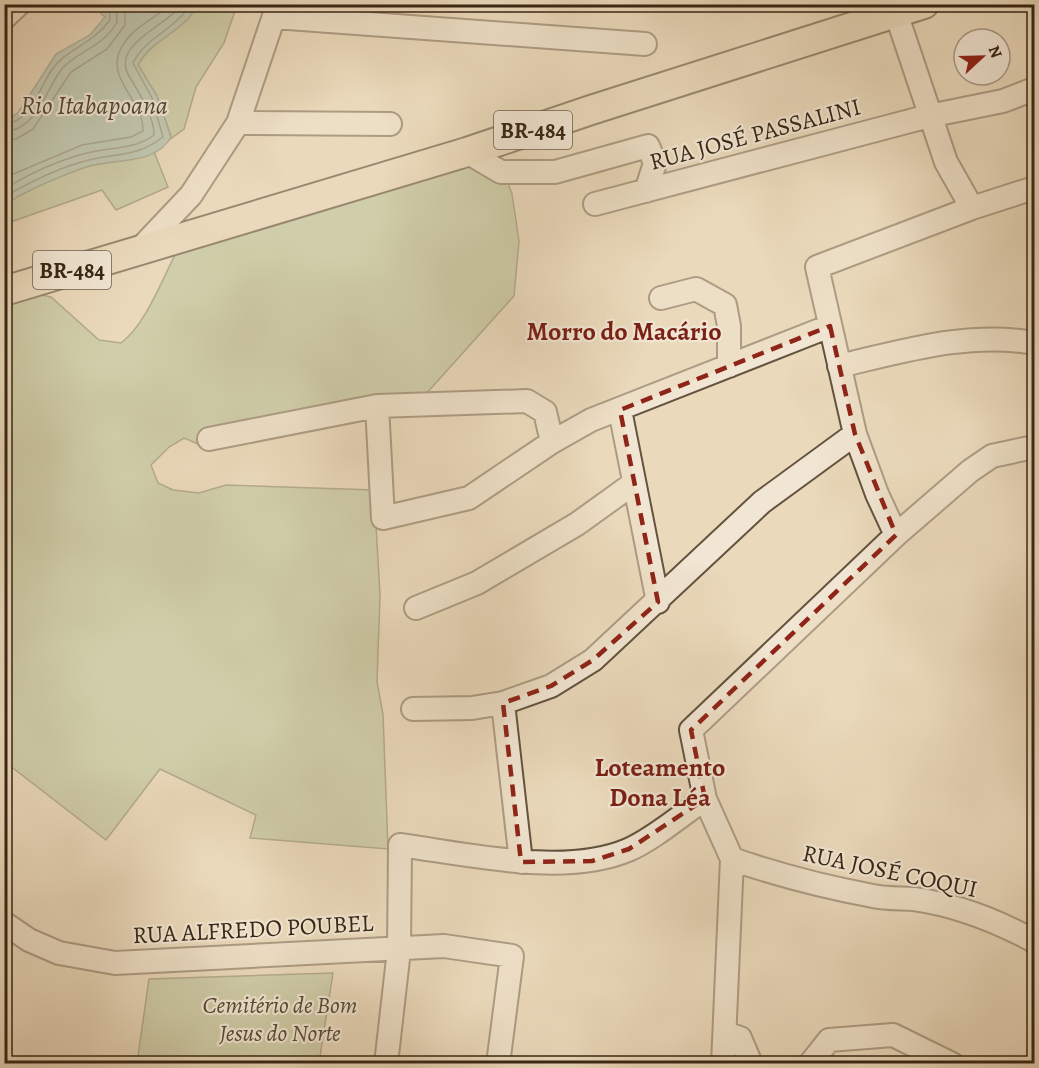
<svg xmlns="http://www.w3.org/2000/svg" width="1039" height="1068" font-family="Alegreya,serif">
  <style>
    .green { fill: #b1c094; stroke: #747354; stroke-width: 1.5 }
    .water { fill: #98baac; stroke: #717f70; stroke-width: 1.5 }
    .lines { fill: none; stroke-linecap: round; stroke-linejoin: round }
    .shore { stroke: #687060; stroke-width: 1.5 }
    .minor-casing { stroke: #64533e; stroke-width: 26 }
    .major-casing { stroke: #372615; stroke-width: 32 }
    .minor { stroke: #f1e6d3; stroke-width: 22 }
    .major { stroke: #ead9bb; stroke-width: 28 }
    .marked { fill: none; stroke: #8f2418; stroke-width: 4.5; stroke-dasharray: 12 8; stroke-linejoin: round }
    .labels { text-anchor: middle; stroke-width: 4.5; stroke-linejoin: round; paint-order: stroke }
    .shield { fill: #f1e6d3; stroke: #6f604e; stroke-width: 1.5 }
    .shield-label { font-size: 22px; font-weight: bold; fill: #372615 }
    .street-label { font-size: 24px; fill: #372615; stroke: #f1e6d3 }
    .park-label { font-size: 24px; font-style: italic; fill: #564c35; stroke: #f1e6d3 }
    .water-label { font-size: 26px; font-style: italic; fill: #4f4b3b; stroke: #f1e6d3 }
    .neighbourhood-label { font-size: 26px; font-weight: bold; fill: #7a1f14; stroke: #f1e6d3 }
  </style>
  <rect width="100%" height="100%" fill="#ead9bb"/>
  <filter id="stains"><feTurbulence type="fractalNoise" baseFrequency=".00333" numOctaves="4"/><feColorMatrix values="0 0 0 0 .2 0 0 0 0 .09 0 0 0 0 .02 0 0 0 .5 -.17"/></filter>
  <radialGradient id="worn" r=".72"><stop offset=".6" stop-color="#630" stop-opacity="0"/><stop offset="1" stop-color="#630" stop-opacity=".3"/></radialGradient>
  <path class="green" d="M 197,5 L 237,5 L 224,43 L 196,87 L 184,129 L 169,140 L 171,136 L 157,96 L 138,65 C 152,38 185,32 197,5 Z
    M 154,152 L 168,187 L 116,210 L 102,190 L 5,224 L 4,204 C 31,189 61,173 90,166 C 112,161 133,161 154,152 Z
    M 499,159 L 512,194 L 519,241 L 514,296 L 416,405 L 222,443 L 198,444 L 184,438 L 169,447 L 151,465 L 158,483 L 173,490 L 199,493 L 226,485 L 374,490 L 380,595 L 377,682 L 383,714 L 388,849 L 250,838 L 256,815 L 160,769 L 106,840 L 5,762 L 4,292 L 14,289 L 51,297 L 99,340 L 121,343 C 147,324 165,272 181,243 L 382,179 Z
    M 333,973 L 319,1063 L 137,1063 L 149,979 Z"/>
  <path class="water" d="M 103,5 L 197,5 C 185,32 152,38 138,65 L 157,96 L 171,137 C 155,166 113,158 86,167 C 58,177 30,189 5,204 L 5,120 L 18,113 L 56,54 L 90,35 L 105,17 L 101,14 Z"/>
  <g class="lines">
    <path class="shore" d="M 4,125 C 30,122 39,89 51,71 C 65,49 92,45 110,20 L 109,4
      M 4,132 C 37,130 45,91 61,70 C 77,50 102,49 117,22 L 116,4
      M 4,141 L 16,139 L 33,129 L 71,72 L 107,49 L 125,25 L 125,4
      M 4,178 L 82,145 L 131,137 L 143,131 C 144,96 97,76 127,39 C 139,24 157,17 171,4
      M 4,189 C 29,174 59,160 87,153 C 111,147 134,150 154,135 C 154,115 139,93 129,76 C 110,44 169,25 182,4
      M 4,197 C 30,182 60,167 89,160 C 119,153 137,157 163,137 L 152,98 L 133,63 C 146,36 176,30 190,4"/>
    <defs>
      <path id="minor" d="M 896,13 L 946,162 L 972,208
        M 274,17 L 645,44
        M 4,18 L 19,4
        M 238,123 L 390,124
        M 467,152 L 501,172 L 555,172 L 648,146 L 655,163 L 646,191
        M 595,204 L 929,116 L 1003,101 L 1034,89
        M 140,249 L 191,195 L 238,123 L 278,4
        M 661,298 L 696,289 L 725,305 L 729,326 L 729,366
        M 839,366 C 904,351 969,331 1034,343
        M 377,406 L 383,518 L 469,498 L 552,442 L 591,420 L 830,326
        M 620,410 L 658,602
        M 209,439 L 377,406 L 527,401 L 545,412 L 552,442
        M 896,535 L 877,494 L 855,434 L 817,267 L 972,208 L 1034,188
        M 416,608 L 477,583 L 577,524 L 634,483
        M 503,703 L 521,862
        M 413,709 L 472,708 L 503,703 L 551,686 L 593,660 L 762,502 L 855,434
        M 732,859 C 778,875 825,887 873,896 C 887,899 901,898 914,899 C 957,905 997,921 1034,941
        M 4,923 L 29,940 L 59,953 L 115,963 L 444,946 L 512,956 L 498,1064
        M 725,1033 L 740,1038 L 751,1064
        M 386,1064 L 399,950 L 400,845 C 467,854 565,877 628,850 C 654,839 682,814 705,799
        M 723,1064 L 732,859 L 705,799 L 691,730 L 896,535 L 970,471 L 992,456 L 1029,448 L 1034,450
        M 810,1064 L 829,1040 L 893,1035 L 952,1064"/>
      <path id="major" d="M 4,291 L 467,152 L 591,110 L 924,4"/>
    </defs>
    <use href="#minor" class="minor-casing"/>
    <use href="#major" class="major-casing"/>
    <use href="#minor" class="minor"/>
    <use href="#major" class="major"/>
  </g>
  <path d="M0 0H1039V1068H0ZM 830,326 L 855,434 L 896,535 L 691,730 L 705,799 L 629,849 L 592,861 L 521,862 L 503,703 L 551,686 L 593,660 L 658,602 L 620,410 Z" fill="#ead9bb" fill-opacity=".55" fill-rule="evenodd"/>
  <path class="marked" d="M 830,326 L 855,434 L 896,535 L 691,730 L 705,799 L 629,849 L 592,861 L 521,862 L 503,703 L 551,686 L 593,660 L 658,602 L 620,410 Z"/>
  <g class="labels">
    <g class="shield">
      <rect x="494" y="111" width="78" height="38" rx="4.5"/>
      <rect x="33" y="251" width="78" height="38" rx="4.5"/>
    </g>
    <g class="shield-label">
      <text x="533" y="138">BR-484</text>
      <text x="72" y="278">BR-484</text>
    </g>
    <g class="street-label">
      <text transform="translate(755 134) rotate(-15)" y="8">RUA JOSÉ PASSALINI</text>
      <text transform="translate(890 871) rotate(12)" y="8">RUA JOSÉ COQUI</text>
      <text transform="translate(253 929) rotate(-3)" y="8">RUA ALFREDO POUBEL</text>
    </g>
    <g class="park-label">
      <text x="280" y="1013">Cemitério de Bom<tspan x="280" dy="28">Jesus do Norte</tspan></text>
    </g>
    <g class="water-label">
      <text x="94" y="114">Rio Itabapoana</text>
    </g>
    <g class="neighbourhood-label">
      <text x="624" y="340">Morro do Macário</text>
      <text x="660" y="776">Loteamento<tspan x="660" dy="30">Dona Léa</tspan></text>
    </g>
  </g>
  <rect width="1039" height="1068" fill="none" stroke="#ead9bb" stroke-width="24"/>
  <rect x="6" y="6" width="1027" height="1056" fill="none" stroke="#372615" stroke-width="3"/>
  <rect x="12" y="12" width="1015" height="1044" fill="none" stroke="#372615" stroke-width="1.5"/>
  <g transform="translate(982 57) rotate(68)"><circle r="28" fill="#f1e6d3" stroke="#a79987" stroke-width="1.5"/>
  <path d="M0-4.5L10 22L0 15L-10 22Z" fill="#8f2418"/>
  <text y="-9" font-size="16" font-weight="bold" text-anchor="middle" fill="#372615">N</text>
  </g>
  <rect width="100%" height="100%" filter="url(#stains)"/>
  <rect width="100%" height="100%" fill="url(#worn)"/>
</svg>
